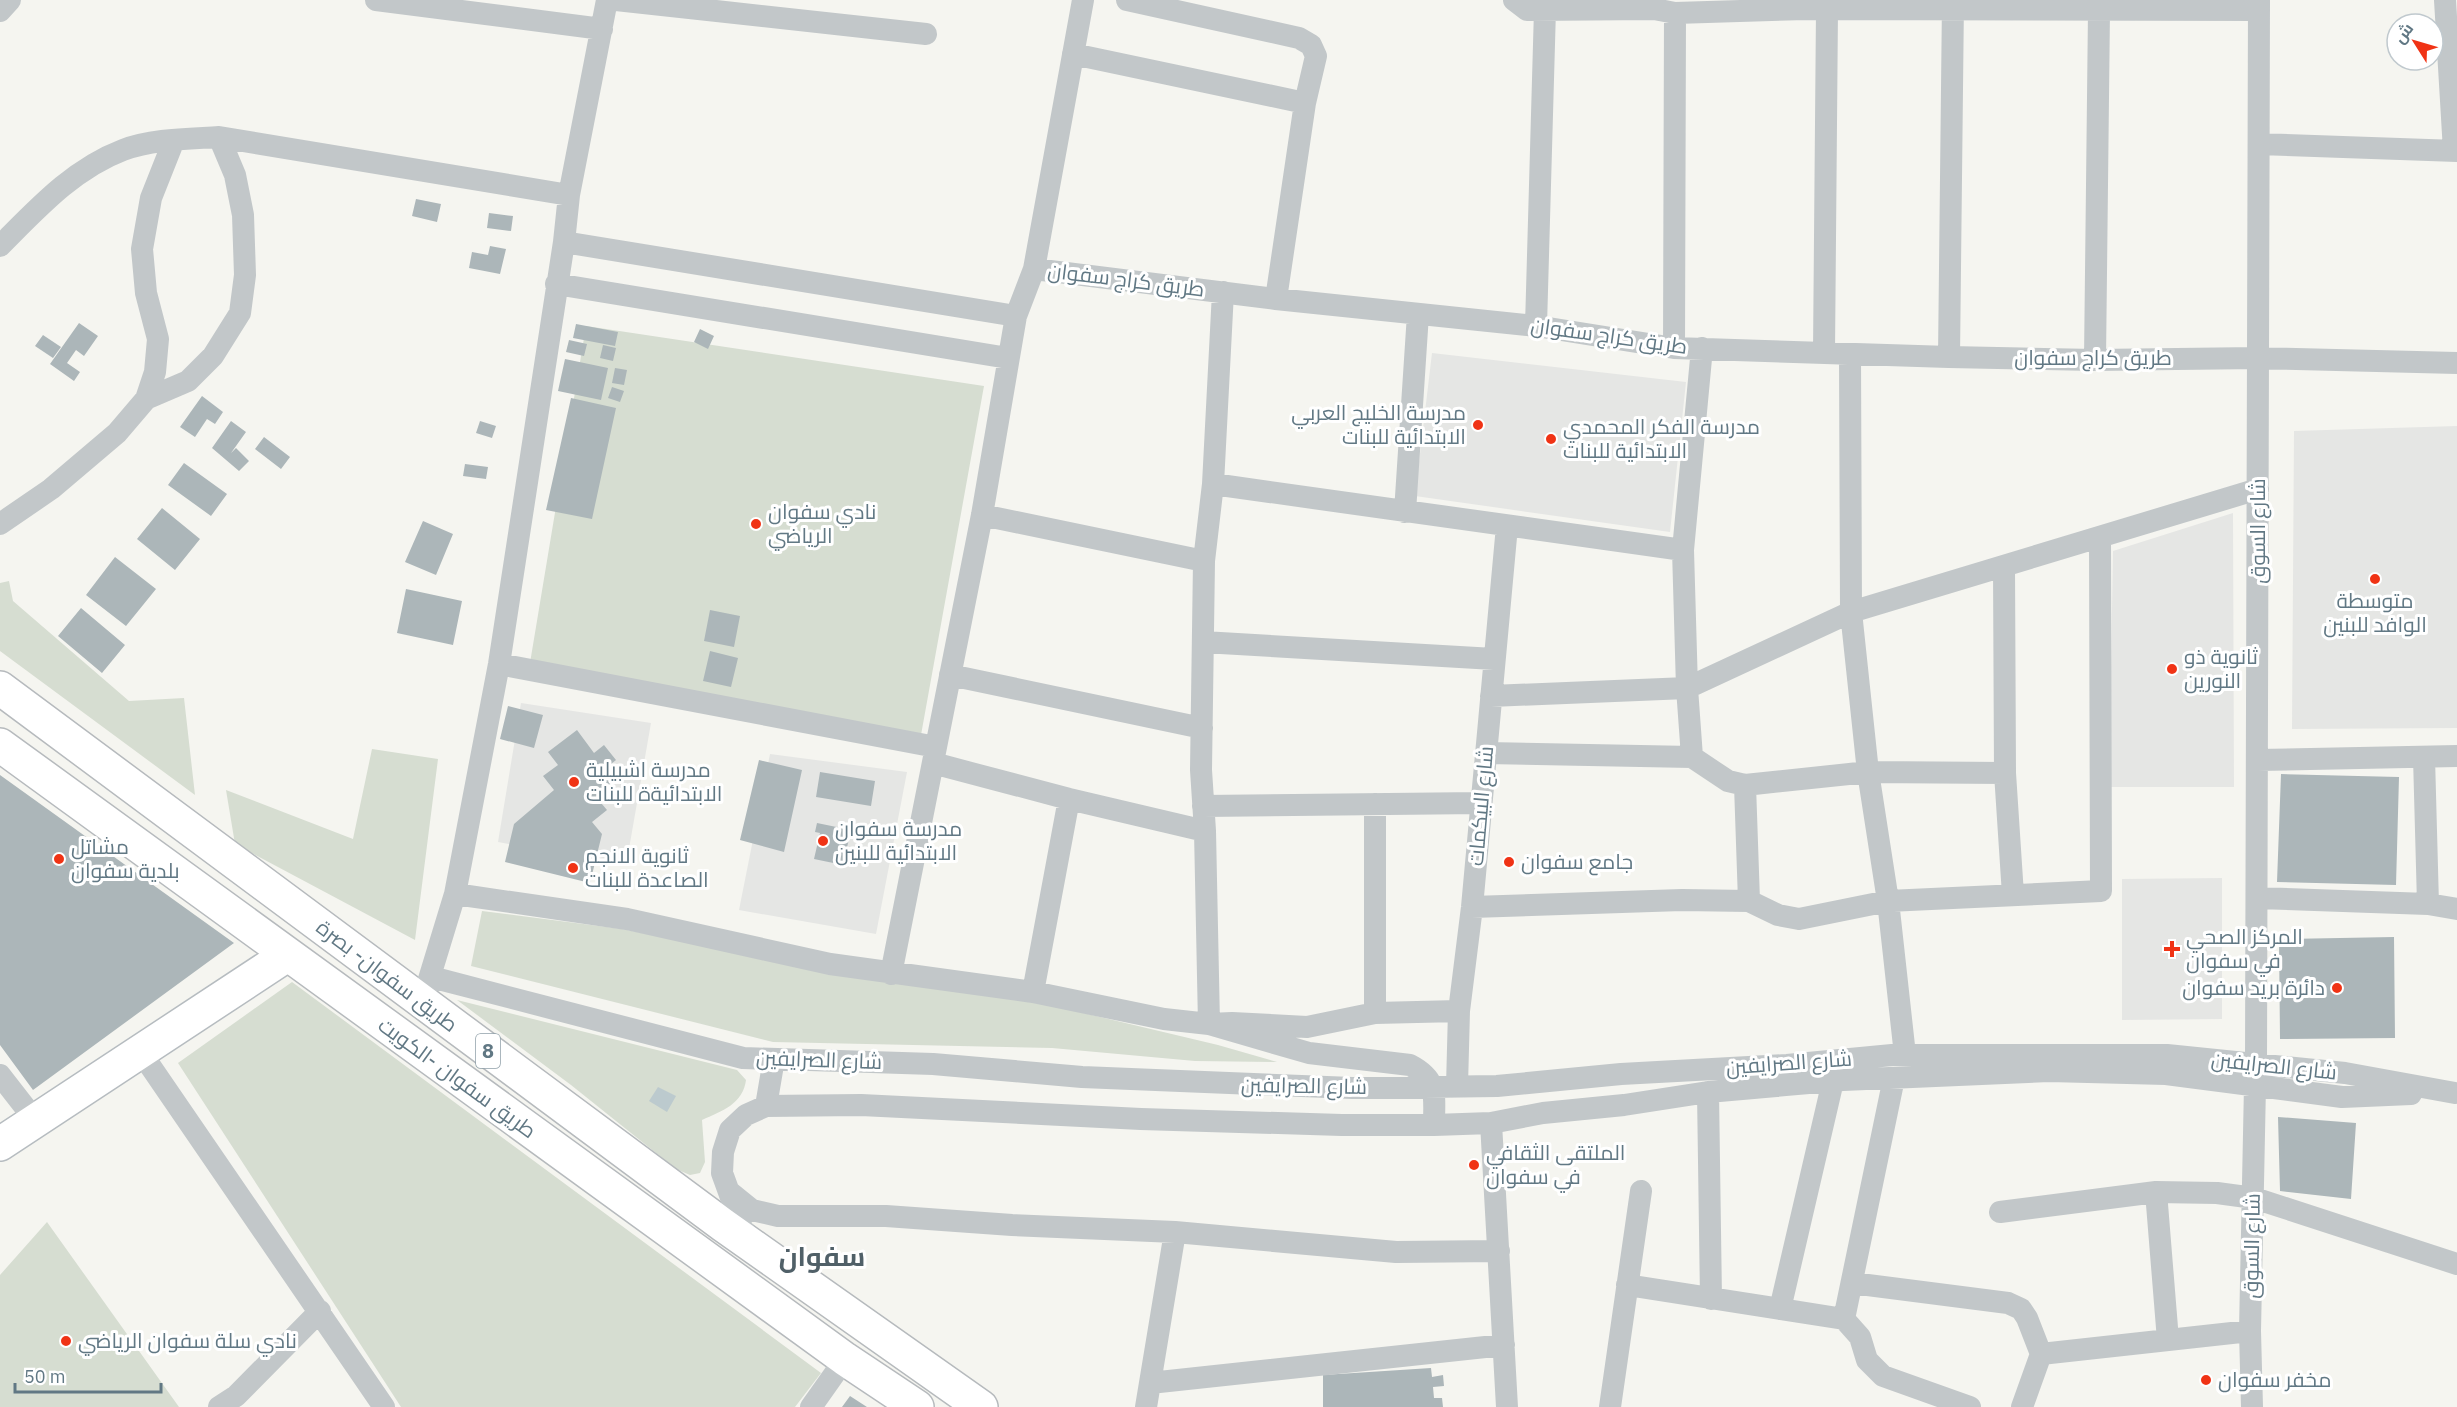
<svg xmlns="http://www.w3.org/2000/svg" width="2457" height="1407" font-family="'IBM Plex Sans',Cairo,sans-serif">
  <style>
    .built { fill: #e5e6e4 }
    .green { fill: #d6ddd1 }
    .water { fill: #bccace }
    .building { fill: #acb6b9 }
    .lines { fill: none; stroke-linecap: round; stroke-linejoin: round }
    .secondary-casing { stroke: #b6bcc0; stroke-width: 36 }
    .highway-casing { stroke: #b6babd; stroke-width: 36 }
    .street { stroke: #c2c7c9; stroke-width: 22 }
    .secondary { stroke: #fff; stroke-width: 33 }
    .highway { stroke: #fff; stroke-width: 33 }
    .poi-dot { fill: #f03315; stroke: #fff; stroke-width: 2 }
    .labels { text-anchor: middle; stroke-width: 6; stroke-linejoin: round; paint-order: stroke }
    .shield { fill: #fff; stroke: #90a0a9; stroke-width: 1.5 }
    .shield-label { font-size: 20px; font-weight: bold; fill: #617884 }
    .street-label { font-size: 21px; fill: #617884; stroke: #fff }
    .poi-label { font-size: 21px; fill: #617884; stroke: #fff; text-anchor: start }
    .district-label { font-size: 27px; font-weight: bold; fill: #506068; stroke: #fff }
  </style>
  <rect width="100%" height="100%" fill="#f5f5f0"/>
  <path class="built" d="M 1432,353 L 1686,382 L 1670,532 L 1415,496 Z
    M 2457,426 L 2457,728 L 2292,729 L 2294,431 Z
    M 2233,513 L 2234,787 L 2109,787 L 2113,551 Z
    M 521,703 L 651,723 L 626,866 L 498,842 Z
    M 770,754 L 907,772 L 876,934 L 739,910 Z
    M 2222,878 L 2222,1019 L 2122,1020 L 2122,879 Z"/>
  <path class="green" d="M 586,326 L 984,386 L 921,735 L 530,663 Z
    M 9,581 L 13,601 L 129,701 L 184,698 L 195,795 L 0,651 L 0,583 Z
    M 372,749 L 438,759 L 415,940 L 235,844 L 226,790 L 353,839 Z
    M 482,911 L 622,929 L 828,970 L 1054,1006 L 1218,1045 L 1277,1062 L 1195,1061 L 1052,1048 L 773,1042 L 471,966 Z
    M 292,982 L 821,1373 L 795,1407 L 401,1407 L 178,1063 Z
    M 457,1000 L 737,1070 L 746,1080 C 743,1104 722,1111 702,1120 L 705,1162 L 700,1173 L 690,1175 L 676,1169 L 571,1085 Z
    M 47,1222 L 179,1407 L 0,1407 L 0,1275 Z"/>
  <path class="water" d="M 658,1087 L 676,1096 L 667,1112 L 649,1101 Z"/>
  <path class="building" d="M 416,199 L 441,204 L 437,222 L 412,216 Z
    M 489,213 L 513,216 L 511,231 L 487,228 Z
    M 490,246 L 506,249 L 500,274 L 469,268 L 472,252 L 488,255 Z
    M 79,323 L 98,336 L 84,356 L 76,350 L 67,363 L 80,372 L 74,381 L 50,364 Z
    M 576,324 L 618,332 L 615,346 L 573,338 Z
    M 700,329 L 714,336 L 708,349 L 694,342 Z
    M 43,335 L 61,347 L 53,358 L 35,346 Z
    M 569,340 L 587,344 L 584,356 L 566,352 Z
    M 603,345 L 616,348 L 613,361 L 600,358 Z
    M 565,359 L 608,368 L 601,400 L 558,391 Z
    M 615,368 L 627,370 L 624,385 L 612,383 Z
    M 612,387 L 624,391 L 620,402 L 608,398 Z
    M 202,396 L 223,412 L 215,424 L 207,419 L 195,437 L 180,427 Z
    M 571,398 L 616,408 L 592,519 L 546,510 Z
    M 231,421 L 246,432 L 231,453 L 236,448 L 249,461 L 239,471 L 212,448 Z
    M 480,421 L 496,426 L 492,438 L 476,433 Z
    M 264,437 L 290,457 L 281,469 L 255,449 Z
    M 184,463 L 227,494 L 211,516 L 168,485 Z
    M 465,464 L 488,467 L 486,479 L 463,476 Z
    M 162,508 L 200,539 L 175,570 L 137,539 Z
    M 423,521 L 453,534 L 436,575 L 405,562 Z
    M 115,557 L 156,589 L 126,626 L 86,595 Z
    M 406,589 L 462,601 L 453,645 L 397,633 Z
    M 81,608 L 125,645 L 102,673 L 58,636 Z
    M 710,610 L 740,616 L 734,647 L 704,641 Z
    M 710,651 L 738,658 L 731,687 L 703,681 Z
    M 508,706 L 543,715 L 534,748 L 500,739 Z
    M 577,730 L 594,753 L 604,745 L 616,760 L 601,772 L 611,785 L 596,797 L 607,810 L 592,822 L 602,834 L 590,883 L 505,862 L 514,824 L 554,790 L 543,776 L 558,765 L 548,752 Z
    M 759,760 L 802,770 L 784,852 L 740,840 Z
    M 820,772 L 875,781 L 871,806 L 816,797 Z
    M 2281,774 L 2399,777 L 2396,885 L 2277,882 Z
    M 0,775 L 234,943 L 33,1090 L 0,1045 Z
    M 817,823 L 851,830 L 843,865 L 814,859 L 820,833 L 815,832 Z
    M 2394,937 L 2395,1038 L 2280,1039 L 2279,939 Z
    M 2278,1117 L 2356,1123 L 2351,1199 L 2280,1191 Z
    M 1431,1368 L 1432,1377 L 1443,1375 L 1444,1386 L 1433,1387 L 1434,1398 L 1442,1398 L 1443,1407 L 1323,1407 L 1323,1375 Z
    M 850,1396 L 867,1407 L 842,1407 Z"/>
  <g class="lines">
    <defs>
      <path id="secondary" d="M 0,1144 L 287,955"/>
      <path id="highway" d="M 0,688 L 723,1225 L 981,1407
        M 0,745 L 845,1359 L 917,1407"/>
    </defs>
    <use href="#secondary" class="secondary-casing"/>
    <use href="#highway" class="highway-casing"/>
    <path class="street" d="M 376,0 L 602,29
      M 616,0 L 926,34
      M 1127,0 L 1299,38 L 1311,45 L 1316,56 L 1305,103 L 1276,299
      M 1514,0 L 1527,10 L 1654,9 L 1675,13 L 1806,9 L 2259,10
      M 2445,0 L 2454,151
      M 0,11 L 10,0
      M 1073,54 L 1305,103
      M 2259,144 L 2457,151
      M 564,242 L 1016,316
      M 0,246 C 37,209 73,169 123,150 C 152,139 188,139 219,137 L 569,195
      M 1034,269 L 1276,299 L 1536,326 L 1674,348 L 1949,357 L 2095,360 L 2258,358 L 2457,363
      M 556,284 L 1008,358
      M 1223,292 L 1213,484 L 1204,561 L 1201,770 L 1205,831 L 1209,1024 L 1309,1053 L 1410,1065 C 1439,1080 1434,1096 1434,1125
      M 1536,326 L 1545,9
      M 1674,348 L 1675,13
      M 1824,352 L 1827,9
      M 1850,355 L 1851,612 L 1868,772 L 1888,901 L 1905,1055
      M 1949,357 L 1953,0
      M 2095,360 L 2099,10
      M 146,399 L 188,381 L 213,356 L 240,313 L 245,275 L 243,215 L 235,175 L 219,137
      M 1213,484 L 1683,550
      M 1405,512 L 1418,314
      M 982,515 L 1204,561
      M 0,524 L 51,489 L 117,433 L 146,399 L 155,372 L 158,339 L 146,293 L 142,249 L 151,198 L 174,140
      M 2004,567 L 2005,773 L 2013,895
      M 1203,642 L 1494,659
      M 499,664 L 936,747
      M 950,675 L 1202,728
      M 1491,696 L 1687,688 L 1851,612 L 2258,489
      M 1486,753 L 1692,757 L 1728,781 L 1745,785 L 1868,772 L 2005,773
      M 1692,757 L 1687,688 L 1683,550 L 1702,348
      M 2424,757 L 2428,904
      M 2257,760 L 2457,756
      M 933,763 L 1069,799 L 1205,831
      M 1745,785 L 1749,901
      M 1203,806 L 1481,803
      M 455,894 L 627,919 L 830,964 L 1033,992 L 1164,1019 L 1209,1024 L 1232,1023 L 1307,1027 L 1375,1013 L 1375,804
      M 2257,898 L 2428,904 L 2457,909
      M 1472,907 L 1682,900 L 1749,901 L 1778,915 L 1799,919 L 1888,901 L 2101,891 L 2100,538
      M 891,974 L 982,515 L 1016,316 L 1034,269 L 1083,0
      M 431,977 L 743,1058 L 933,1064 L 1082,1077 L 1352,1088 L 1497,1086 L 1621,1074 L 1787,1065 L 1892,1055 L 2167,1055 L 2345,1073 L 2455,1093
      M 426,989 L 455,894 L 499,664 L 564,242 L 569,195 L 607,0
      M 1033,992 L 1069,799
      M 1375,1013 L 1459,1011
      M 140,1051 L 384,1407
      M 2256,1062 L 2259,0
      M 0,1075 L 35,1120
      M 1894,1078 L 1844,1319 L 1860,1337 L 1867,1360 L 1883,1376 L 1970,1407
      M 1457,1086 L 1459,1011 L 1472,907 L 1507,526
      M 1708,1092 L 1711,1299
      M 766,1106 L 774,1059
      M 1491,1123 L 1507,1407
      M 2156,1192 L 2168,1340
      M 731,1193 L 752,1210 L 778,1216 L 886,1216 L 1012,1225 L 1175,1232 L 1396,1252 L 1499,1251
      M 2000,1212 L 2156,1192 L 2217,1193 L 2254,1198 L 2457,1264
      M 750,1241 L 742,1228 L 722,1173 L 723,1152 L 730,1130 L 746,1115 L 766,1106 L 861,1105 L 1141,1119 L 1342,1125 L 1434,1125 L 1491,1123 L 1543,1113 L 1624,1105 L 1708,1092 L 1843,1080 L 2049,1071 L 2166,1074 L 2342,1097 L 2411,1094
      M 1852,1283 L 2008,1303 L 2021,1309 L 2027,1318 L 2041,1354 L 2022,1407
      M 1627,1285 L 1844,1319
      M 1780,1309 L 1833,1081
      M 2041,1354 L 2250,1331
      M 1150,1383 L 1504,1345
      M 219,1407 L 236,1396 L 320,1311
      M 811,1407 L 845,1359
      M 1146,1407 L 1175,1232
      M 1610,1407 L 1641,1191
      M 2252,1407 L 2250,1331 L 2255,1085"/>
    <use href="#secondary" class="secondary"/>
    <use href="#highway" class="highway"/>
  </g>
  <g class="poi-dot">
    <circle cx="1478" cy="425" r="6"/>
    <circle cx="1551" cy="439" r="6"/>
    <circle cx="756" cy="524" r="6"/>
    <circle cx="2375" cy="579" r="6"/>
    <circle cx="2172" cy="669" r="6"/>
    <circle cx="574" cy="782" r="6"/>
    <circle cx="823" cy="841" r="6"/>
    <circle cx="59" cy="859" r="6"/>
    <circle cx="1509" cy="862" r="6"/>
    <circle cx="573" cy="868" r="6"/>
    <path d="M2169 940h6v6h6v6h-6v6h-6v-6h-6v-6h6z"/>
    <circle cx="2337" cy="988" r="6"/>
    <circle cx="1474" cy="1165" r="6"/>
    <circle cx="66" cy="1341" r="6"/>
    <circle cx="2206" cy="1380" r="6"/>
  </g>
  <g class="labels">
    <rect class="shield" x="476" y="1034" width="24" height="34" rx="4.5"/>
    <g class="shield-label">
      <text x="488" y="1058">8</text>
    </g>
    <g class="street-label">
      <text transform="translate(1126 280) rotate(7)" y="7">طريق كراج سفوان</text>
      <text transform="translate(1609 336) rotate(8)" y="7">طريق كراج سفوان</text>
      <text x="2093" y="365">طريق كراج سفوان</text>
      <text transform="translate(2258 531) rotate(-90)" y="7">شارع السوق</text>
      <text transform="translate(1481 806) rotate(-85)" y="7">شارع البيكمات</text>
      <text transform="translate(387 976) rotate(37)" y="7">طريق سفوان- بصرة</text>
      <text transform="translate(819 1060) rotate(2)" y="7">شارع الصرايفين</text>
      <text transform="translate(1789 1063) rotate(-4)" y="7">شارع الصرايفين</text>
      <text transform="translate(2274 1066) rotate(6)" y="7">شارع الصرايفين</text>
      <text transform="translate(457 1078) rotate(36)" y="7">طريق سفوان -الكويت</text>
      <text transform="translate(1304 1086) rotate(1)" y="7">شارع الصرايفين</text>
      <text transform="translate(2252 1246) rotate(-89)" y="7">شارع السوق</text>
    </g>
    <g class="poi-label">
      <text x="1466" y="420" text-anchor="end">مدرسة الخليج العربي<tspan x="1466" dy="24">الابتدائية للبنات</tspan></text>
      <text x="1563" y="434">مدرسة الفكر المحمدي<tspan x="1563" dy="24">الابتدائية للبنات</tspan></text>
      <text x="768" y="519">نادي سفوان<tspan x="768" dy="24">الرياضي</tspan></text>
      <text x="2375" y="608" text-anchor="middle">متوسطة<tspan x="2375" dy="24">الوافد للبنين</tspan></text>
      <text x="2184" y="664">ثانوية ذو<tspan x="2184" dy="24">النورين</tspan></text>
      <text x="586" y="777">مدرسة اشبيلية<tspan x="586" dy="24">الابتدائيةة للبنات</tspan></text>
      <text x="835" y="836">مدرسة سفوان<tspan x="835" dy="24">الابتدائية للبنين</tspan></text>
      <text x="71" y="854">مشاتل<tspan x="71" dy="24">بلدية سفوان</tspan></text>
      <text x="585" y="863">ثانوية الانجم<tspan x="585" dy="24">الصاعدة للبنات</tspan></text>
      <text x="1521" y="869">جامع سفوان</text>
      <text x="2186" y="944">المركز الصحي<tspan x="2186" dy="24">في سفوان</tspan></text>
      <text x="2325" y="995" text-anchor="end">دائرة بريد سفوان</text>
      <text x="1486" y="1160">الملتقى الثقافي<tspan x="1486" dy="24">في سفوان</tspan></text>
      <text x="78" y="1348">نادي سلة سفوان الرياضي</text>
      <text x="2218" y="1387">مخفر سفوان</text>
    </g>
    <g class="district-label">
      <text x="822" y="1266">سفوان</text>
    </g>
  </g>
  <g transform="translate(2415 42) rotate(307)"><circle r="28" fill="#ffffff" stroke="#c0c9ce" stroke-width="1.5"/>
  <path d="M0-4.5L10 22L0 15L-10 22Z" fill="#f03315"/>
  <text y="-9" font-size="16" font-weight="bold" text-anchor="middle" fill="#617884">ش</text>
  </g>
  <path d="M15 1383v9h146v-9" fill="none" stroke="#617884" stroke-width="3"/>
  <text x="24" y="1383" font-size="18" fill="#617884" stroke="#ffffff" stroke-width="4.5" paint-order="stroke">50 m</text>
</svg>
